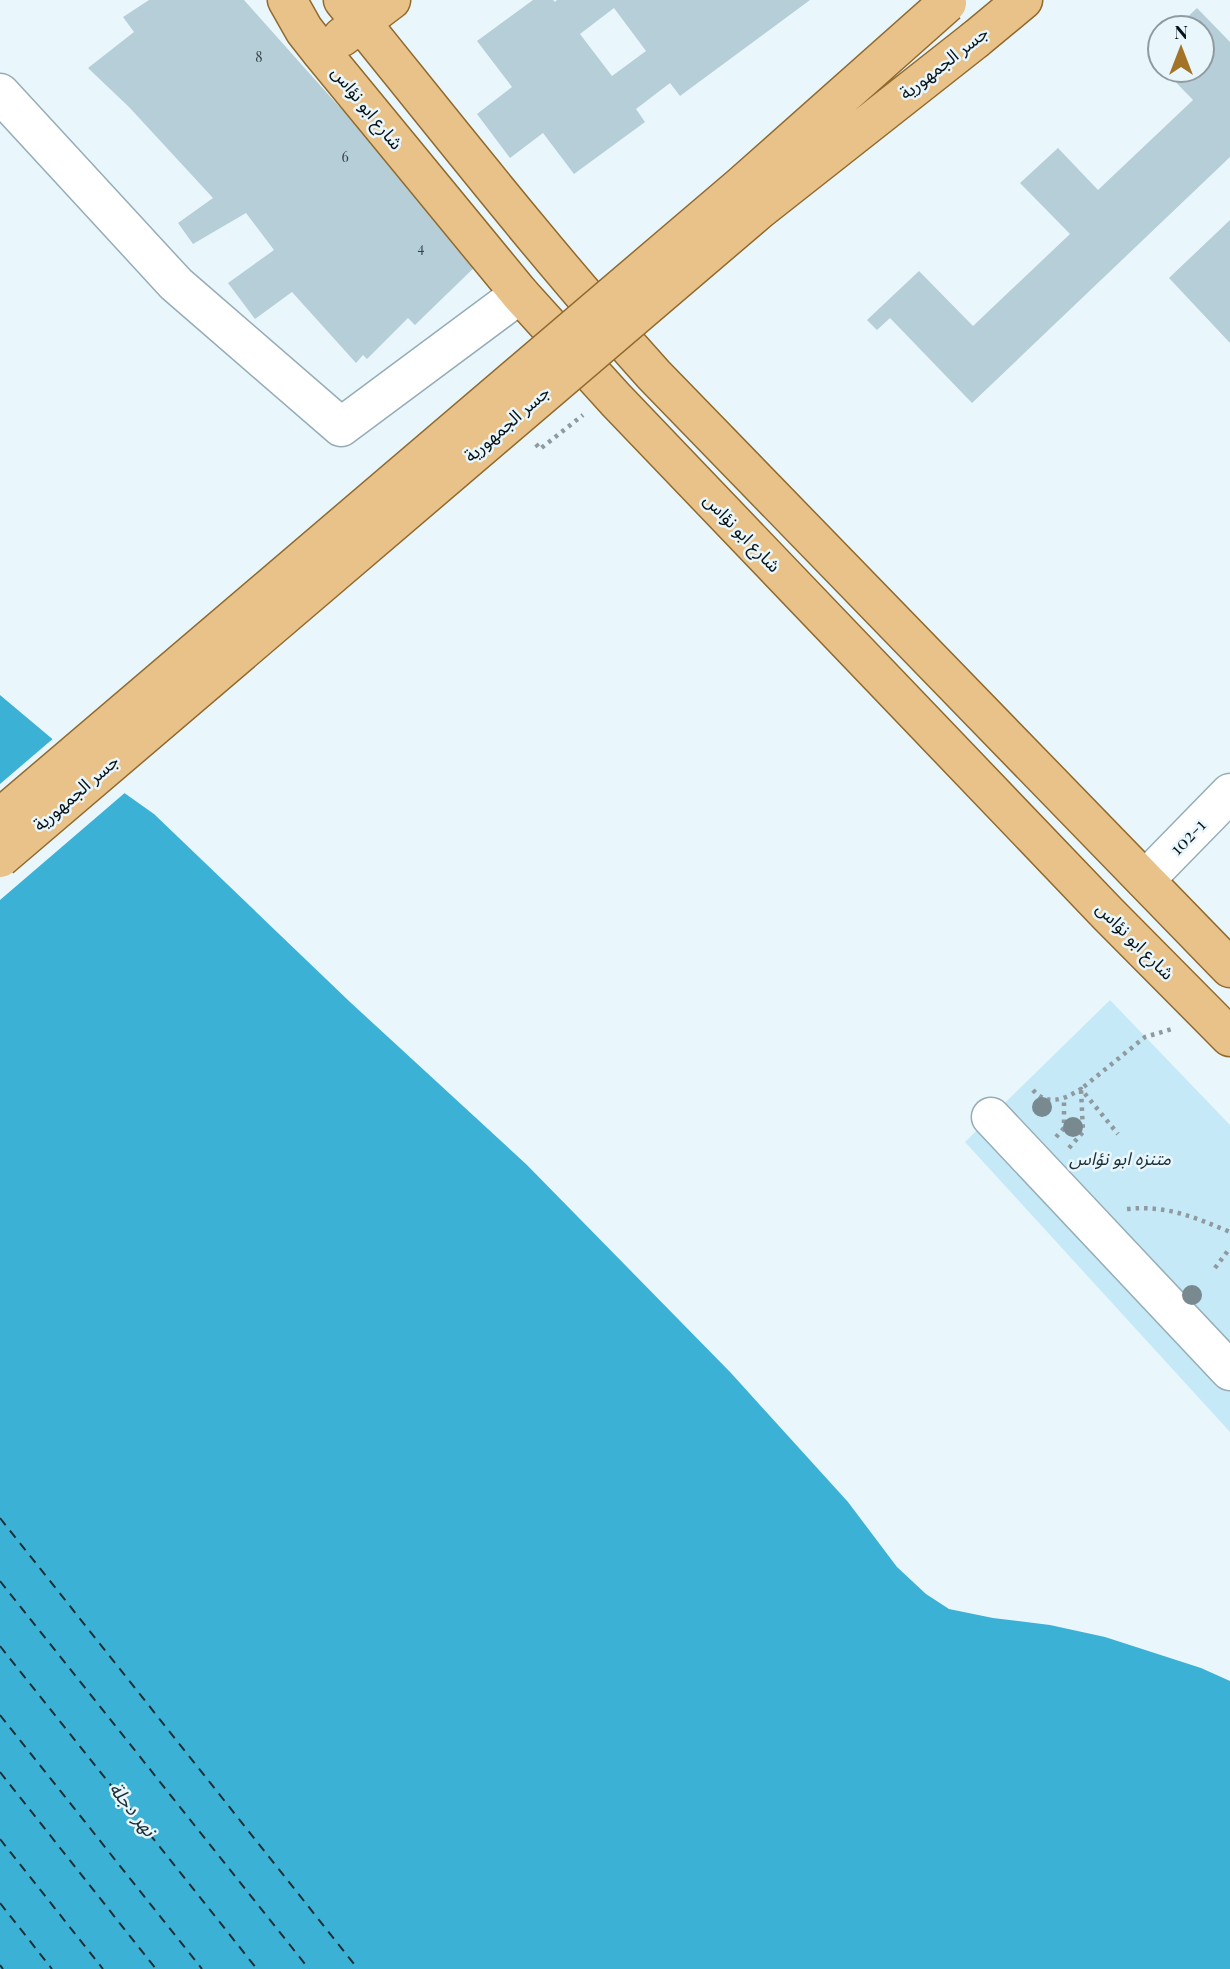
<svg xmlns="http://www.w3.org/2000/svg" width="1230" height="1969" font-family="'Playfair Display','Noto Sans Arabic',serif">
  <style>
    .green { fill: #c5e9f7 }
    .water { fill: #3cb1d6 }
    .pier { fill: #e9f7fd }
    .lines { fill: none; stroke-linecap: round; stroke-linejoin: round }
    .ferry { stroke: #1b2f36; stroke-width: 2; stroke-dasharray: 9 7; stroke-linecap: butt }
    .building { fill: #b6ced8; fill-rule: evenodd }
    .minor-casing { stroke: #96adb6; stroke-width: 41 }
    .major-casing { stroke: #906a2d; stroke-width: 41 }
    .path { stroke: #8e9a9f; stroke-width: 4.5; stroke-dasharray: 3.5 5; stroke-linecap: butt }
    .minor { stroke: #fff; stroke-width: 38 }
    .major { stroke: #e8c289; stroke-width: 38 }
    .major-bridge-casing { stroke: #906a2d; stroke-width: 41; stroke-linecap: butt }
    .major-bridge { stroke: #e8c289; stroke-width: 38 }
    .tree { fill: #788a90 }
    .labels { text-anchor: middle; stroke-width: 5; stroke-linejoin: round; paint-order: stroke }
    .number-label { font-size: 14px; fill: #344146 }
    .street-label { font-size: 18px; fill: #091215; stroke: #e9f7fd }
    .park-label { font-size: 18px; font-style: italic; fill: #1c3037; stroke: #e9f7fd }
    .water-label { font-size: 19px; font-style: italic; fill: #1b2f36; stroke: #e9f7fd }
  </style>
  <rect width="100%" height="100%" fill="#e9f7fd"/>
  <path class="green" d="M 1110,1000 L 1230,1125 L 1230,1432 L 965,1142 Z"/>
  <path class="water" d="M 0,695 L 75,758 L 154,814 L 350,1002 L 527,1165 L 731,1373 L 848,1502 L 897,1567 L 926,1594 L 949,1609 L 993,1618 L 1050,1625 L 1105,1637 L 1201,1668 L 1230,1681 L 1230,1969 L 0,1969 Z"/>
  <path class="pier" d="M 55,737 L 77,755 L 127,791 L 0,900 L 0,784 Z"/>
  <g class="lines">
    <path class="ferry" d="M 0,1518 L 358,1969
      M 0,1581 L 309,1969
      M 0,1646 L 257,1969
      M 0,1715 L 202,1969
      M 0,1772 L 156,1969
      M 0,1839 L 103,1969
      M 0,1903 L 52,1969
      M 0,1965 L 3,1969"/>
  </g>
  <path class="building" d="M 149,0 L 244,0 L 335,102 L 428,200 L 482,260 L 415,325 L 408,318 L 367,359 L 363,355 L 356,363 L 292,292 L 255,319 L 228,283 L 274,250 L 246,213 L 193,244 L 178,223 L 213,198 L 129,107 L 88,68 L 134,32 L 123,17 Z
    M 533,0 L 553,0 L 555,2 L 557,0 L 810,0 L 680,96 L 670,83 L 636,109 L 645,122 L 574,174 L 543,133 L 510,158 L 477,114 L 512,87 L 477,41 ZM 614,8 L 646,51 L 612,76 L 580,34 Z
    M 1197,8 L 1230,42 L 1230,157 L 972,403 L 890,318 L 877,330 L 867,320 L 919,271 L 973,326 L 1070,234 L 1020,183 L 1058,148 L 1098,190 L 1193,100 L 1164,70 L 1202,70 L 1202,28 L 1176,28 Z
    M 1160,43 L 1160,65 L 1149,54 Z
    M 1230,220 L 1230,343 L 1169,278 Z"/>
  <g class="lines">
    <defs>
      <path id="minor" d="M 0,93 L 176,284 L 341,427 L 520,294
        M 1145,880 L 1230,793
        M 991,1117 L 1230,1371"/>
      <path id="major" d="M 287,0 L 304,30 L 322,53 L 520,294 L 616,400 L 1108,914 L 1230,1037
        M 343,0 C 445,126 545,254 654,375 L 1230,968
        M 342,37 L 391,0
        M 976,39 L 1023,0"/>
    </defs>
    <use href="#minor" class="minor-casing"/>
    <use href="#major" class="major-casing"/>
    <path class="path" d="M 536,444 L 540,449 L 583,415
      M 1033,1090 C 1047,1107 1065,1099 1081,1089 L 1118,1134
      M 1056,1137 L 1064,1128 L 1064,1100
      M 1069,1148 L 1083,1132 L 1081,1089 L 1145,1037 L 1172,1029
      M 1127,1209 C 1167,1205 1194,1217 1230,1232
      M 1215,1268 L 1230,1248"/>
    <use href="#minor" class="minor"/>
    <use href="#major" class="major"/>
    <defs>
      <path id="major-bridge" d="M 0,818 L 741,186 L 947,3
        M 0,858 L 759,210 L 976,39"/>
    </defs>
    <use href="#major-bridge" class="major-bridge-casing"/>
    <use href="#major-bridge" class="major-bridge"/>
  </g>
  <g class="tree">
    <circle cx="1042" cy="1107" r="10"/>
    <circle cx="1073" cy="1127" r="10"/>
    <circle cx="1192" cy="1295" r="10"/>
  </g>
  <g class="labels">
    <g class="number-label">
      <text x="259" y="62">8</text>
      <text x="345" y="162">6</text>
      <text x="421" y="253">4</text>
    </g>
    <g class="street-label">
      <text transform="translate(944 63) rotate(-38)" y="6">جسر الجمهورية</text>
      <text transform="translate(367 108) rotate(51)" y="6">شارع ابو نؤاس</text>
      <text transform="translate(507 424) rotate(-41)" y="6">جسر الجمهورية</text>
      <text transform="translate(742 533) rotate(46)" y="6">شارع ابو نؤاس</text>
      <text transform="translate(76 793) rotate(-41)" y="6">جسر الجمهورية</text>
      <text transform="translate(1188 837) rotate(-46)" y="6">102-1</text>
      <text transform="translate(1135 941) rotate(45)" y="6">شارع ابو نؤاس</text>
    </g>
    <g class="park-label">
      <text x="1120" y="1165">متنزه ابو نؤاس</text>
    </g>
    <g class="water-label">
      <text transform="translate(133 1809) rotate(52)" y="7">نهر دجلة</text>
    </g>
  </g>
  <g transform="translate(1181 49)"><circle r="33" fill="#e9f7fd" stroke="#8f9ba0" stroke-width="2"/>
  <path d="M0-5L12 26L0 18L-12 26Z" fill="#a37328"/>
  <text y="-10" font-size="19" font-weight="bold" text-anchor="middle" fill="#091215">N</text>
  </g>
</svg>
